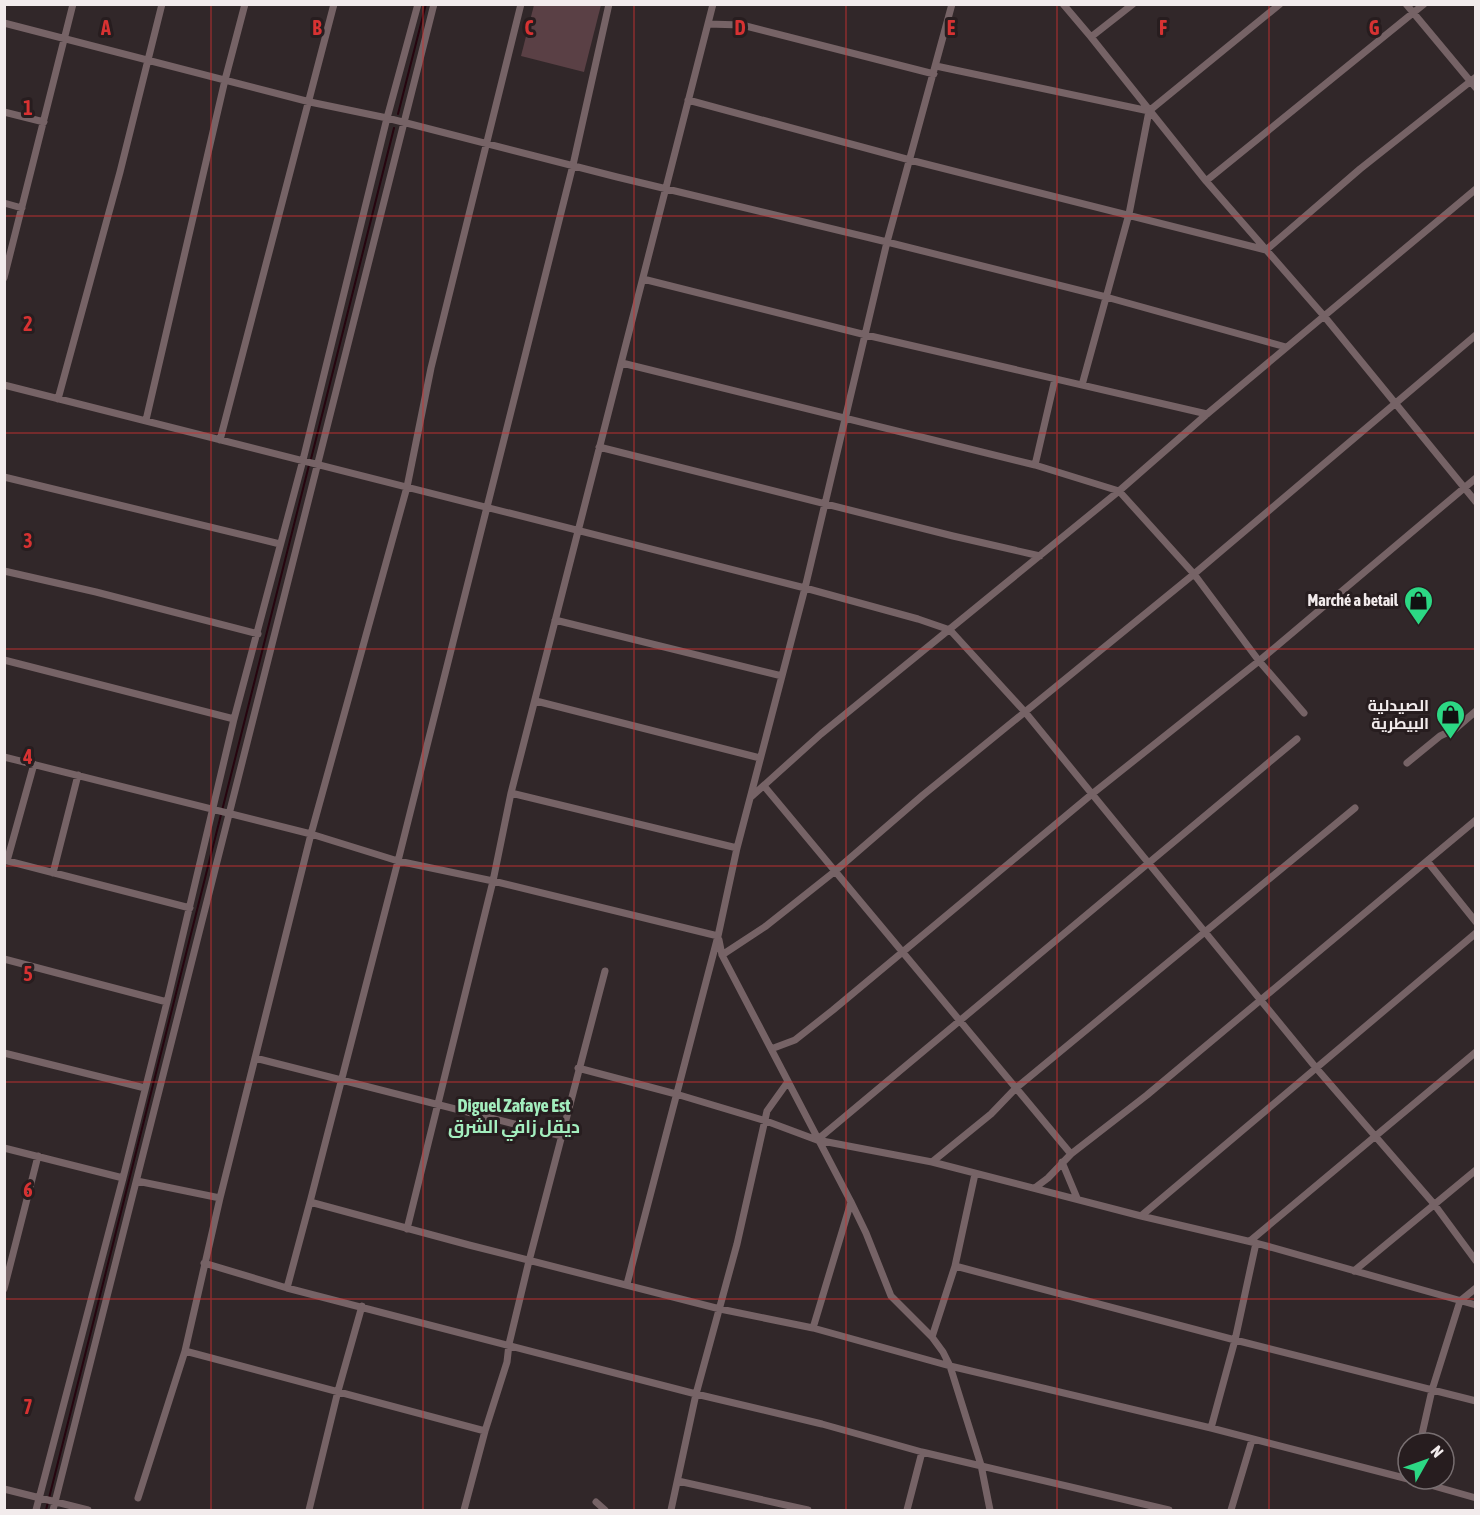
<svg xmlns="http://www.w3.org/2000/svg" width="1480" height="1515" font-family="'Asap Condensed',Cairo,sans-serif">
  <style>
    .green { fill: #5a4045 }
    .lines { fill: none; stroke-linecap: round; stroke-linejoin: round }
    .stream { stroke: #26050f; stroke-width: 2 }
    .minor { stroke: #766366; stroke-width: 7 }
    .grid { fill: none; stroke: #d73232; stroke-width: 1.5; stroke-opacity: 0.55 }
    .labels { text-anchor: middle; stroke-width: 6; stroke-linejoin: round; paint-order: stroke }
    .poi-label { font-size: 16px; font-weight: bold; fill: #f2ebec; stroke: #271d1f; text-anchor: end }
    .neighbourhood-label { font-size: 18px; font-weight: bold; fill: #a3eebe; stroke: #271d1f }
    .grid-label { font-size: 20px; text-anchor: middle; font-weight: bold; fill: #d73232; stroke: #271d1f; stroke-width: 6; stroke-linejoin: round; paint-order: stroke }
  </style>
  <rect width="100%" height="100%" fill="#312729"/>
  <path class="green" d="M 534,5 L 601,5 L 584,72 L 521,56 Z"/>
  <g class="lines">
    <path class="stream" d="M 398,114 L 426,4
      M 311,459 L 394,128
      M 46,1510 L 309,465"/>
    <path class="minor" d="M 1063,4 L 1091,37 L 1206,181 L 1324,316 L 1476,502
      M 1406,4 L 1476,88
      M 4,23 L 310,102 L 387,118 L 617,177 L 887,242 L 1106,297 L 1286,347
      M 708,24 L 742,25 L 934,74
      M 1091,37 L 1133,4
      M 936,66 L 1149,111
      M 688,100 L 910,160 L 1266,250 L 1360,169 L 1476,77
      M 4,112 L 44,122
      M 1206,181 L 1424,4
      M 4,203 L 22,208
      M 4,278 L 73,4
      M 643,279 L 866,335 L 1207,414
      M 622,363 L 1035,465 L 1119,491 L 1194,574 L 1259,661 L 1304,713
      M 4,385 L 805,588 L 918,619 L 950,630 L 1025,712 L 1317,1069 L 1434,1204 L 1476,1261
      M 1082,385 L 1129,214 L 1149,111 L 1280,4
      M 58,399 L 120,172 L 162,4
      M 146,420 L 225,80 L 245,4
      M 220,440 L 334,4
      M 599,447 L 953,536 L 1040,556
      M 1035,465 L 1055,379
      M 4,477 L 280,544
      M 4,571 L 96,592 L 258,634
      M 555,620 L 782,676
      M 4,660 L 234,719
      M 536,701 L 760,758
      M 4,757 L 311,834 L 398,861 L 493,881 L 718,936
      M 1407,763 L 1440,736 L 1455,729 L 1476,711
      M 764,786 L 1071,1154
      M 511,793 L 737,848
      M 751,797 L 821,734 L 1119,491 L 1207,414 L 1476,189
      M 4,860 L 190,908
      M 7,861 L 34,764
      M 1427,861 L 1476,922
      M 53,873 L 78,775
      M 719,940 L 722,955 L 851,1202 L 866,1233 L 891,1296 L 932,1337 L 943,1352 L 950,1366 L 981,1465 L 990,1510
      M 722,955 L 766,926 L 834,872 L 923,795 L 1194,574 L 1476,335
      M 4,959 L 167,1002
      M 771,1049 L 795,1040 L 833,1010 L 1092,794 L 1259,661 L 1476,478
      M 4,1053 L 145,1088
      M 255,1058 L 562,1136
      M 578,1068 L 676,1094 L 766,1121 L 817,1140 L 932,1162 L 1141,1216 L 1256,1243 L 1476,1305
      M 817,1140 L 1297,739
      M 4,1148 L 123,1178
      M 932,1162 L 991,1114 L 1016,1088 L 1355,808
      M 1062,1162 L 1077,1198
      M 137,1181 L 220,1198
      M 1036,1187 L 1048,1178 L 1071,1154 L 1147,1095 L 1476,820
      M 310,1202 L 398,861 L 573,165 L 609,4
      M 1141,1216 L 1476,933
      M 407,1229 L 493,881 L 511,793 L 713,4
      M 1250,1241 L 1476,1052
      M 204,1263 L 287,1288 L 696,1394 L 822,1424 L 922,1452 L 1169,1510
      M 955,1266 L 1235,1340 L 1476,1401
      M 1354,1271 L 1476,1170
      M 627,1284 L 718,936 L 737,848 L 805,588 L 887,242 L 952,4
      M 287,1288 L 310,1202 L 469,1245 L 720,1309 L 813,1328 L 950,1366
      M 4,1289 L 38,1156
      M 813,1328 L 851,1202
      M 932,1337 L 955,1266 L 975,1174
      M 185,1351 L 485,1431
      M 950,1366 L 1211,1428 L 1408,1479
      M 1211,1428 L 1235,1340 L 1256,1243
      M 1420,1443 L 1432,1390 L 1460,1301 L 1476,1288
      M 1409,1479 L 1476,1498
      M 678,1481 L 808,1510
      M 4,1489 L 88,1510
      M 138,1498 L 185,1351 L 220,1198 L 311,834 L 407,487 L 431,368 L 521,4
      M 596,1502 L 605,1510
      M 36,1510 L 123,1178 L 167,1002 L 234,719 L 303,460 L 387,118 L 418,4
      M 53,1510 L 434,4
      M 309,1510 L 338,1391 L 362,1306
      M 464,1510 L 485,1431 L 507,1362 L 509,1344 L 529,1261 L 605,971
      M 671,1510 L 696,1394 L 737,1244 L 767,1111 L 787,1083
      M 907,1510 L 922,1452
      M 1231,1510 L 1252,1440"/>
  </g>
  <path class="grid" d="M 211,4 L 211,1510M 423,4 L 423,1510M 634,4 L 634,1510M 846,4 L 846,1510M 1057,4 L 1057,1510M 1269,4 L 1269,1510M 4,216 L 1476,216M 4,433 L 1476,433M 4,649 L 1476,649M 4,866 L 1476,866M 4,1082 L 1476,1082M 4,1299 L 1476,1299"/>
  <defs>
    <symbol id="shop-pin" viewBox="-11 -11 22 30"><path d="M0 17L-7.5 6A9.5 9.5 0 1 1 7.5 6Z" fill="#2cd884" stroke="#271d1f"/><path d="M-5-2.5h2.3a2.7 3.5 0 0 1 5.4 0H5L5.5 6h-11ZM-1.5-2.5h3a1.5 2.3 0 0 0-3 0Z" fill="#111"/></symbol>
  </defs>
  <g fill-rule="evenodd">
    <use href="#shop-pin" x="1402" y="584" width="33" height="45"/>
    <use href="#shop-pin" x="1434" y="698" width="33" height="45"/>
  </g>
  <g class="labels">
    <g class="poi-label">
      <text x="1398" y="606">Marché a betail</text>
      <text x="1429" y="711">الصيدلية<tspan x="1429" dy="18">البيطرية</tspan></text>
    </g>
    <g class="neighbourhood-label">
      <text x="514" y="1112">Diguel Zafaye Est<tspan x="514" dy="21">ديقل زافي الشرق</tspan></text>
    </g>
  </g>
  <g class="grid-label">
    <text x="106" y="35">A</text>
    <text x="317" y="35">B</text>
    <text x="529" y="35">C</text>
    <text x="740" y="35">D</text>
    <text x="951" y="35">E</text>
    <text x="1163" y="35">F</text>
    <text x="1374" y="35">G</text>
    <text x="28" y="115">1</text>
    <text x="28" y="331">2</text>
    <text x="28" y="548">3</text>
    <text x="28" y="764">4</text>
    <text x="28" y="981">5</text>
    <text x="28" y="1197">6</text>
    <text x="28" y="1414">7</text>
  </g>
  <rect width="1480" height="1515" fill="none" stroke="#f2ebec" stroke-width="12"/>
  <g transform="translate(1426 1461) rotate(50)"><circle r="28" fill="#271d1f" stroke="#786f71" stroke-width="1.5"/>
  <path d="M0-4.5L10 22L0 15L-10 22Z" fill="#2cd884"/>
  <text y="-9" font-size="16" font-weight="bold" text-anchor="middle" fill="#f2ebec">N</text>
  </g>
</svg>
